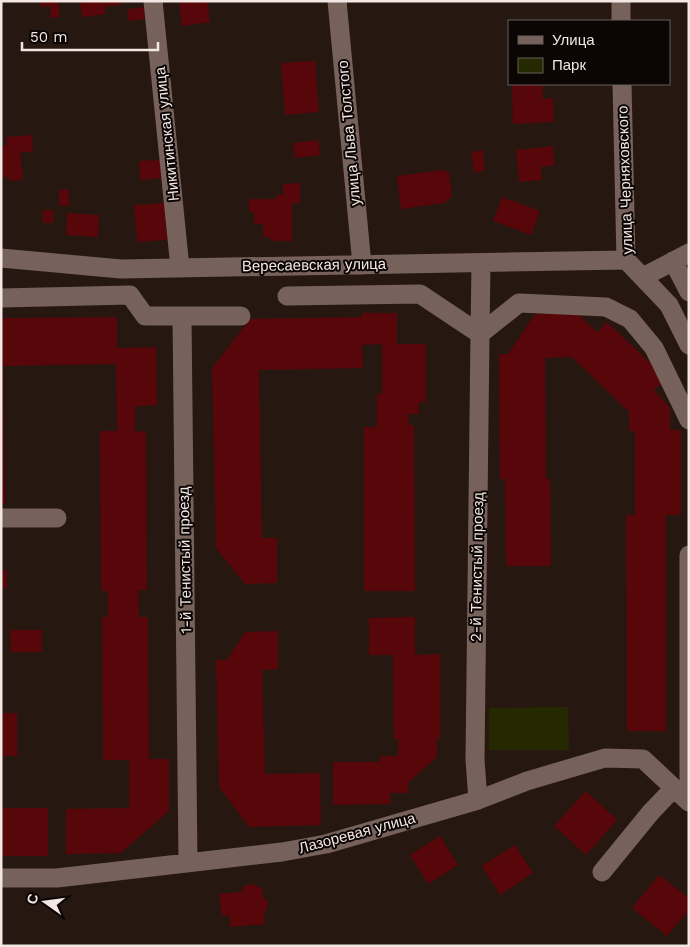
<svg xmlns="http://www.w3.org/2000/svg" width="690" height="947" font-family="'Work Sans',sans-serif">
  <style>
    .green { fill: #242900 }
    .building { fill: #570609 }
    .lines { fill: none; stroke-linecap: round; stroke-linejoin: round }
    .minor { stroke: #76625b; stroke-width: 19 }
    .labels { text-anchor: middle; stroke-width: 4; stroke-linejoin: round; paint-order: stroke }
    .street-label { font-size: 15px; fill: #f2e7e3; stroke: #0b0503 }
  </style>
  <rect width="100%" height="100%" fill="#271711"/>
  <path class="green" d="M 568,707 L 569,750 L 489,750 L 489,708 Z"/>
  <path class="building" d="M 40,1 L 58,1 L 60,17 L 51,18 L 50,6 L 41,7 Z
    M 80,1 L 123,1 L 123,4 L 105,7 L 105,14 L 82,17 Z
    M 179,1 L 207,1 L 210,22 L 182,26 Z
    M 144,7 L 146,19 L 129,21 L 127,9 Z
    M 315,61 L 319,112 L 285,115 L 281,63 Z
    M 512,84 L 543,84 L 543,99 L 553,98 L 554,122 L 513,124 Z
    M 32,135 L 33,151 L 20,153 L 23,179 L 9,181 L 8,177 L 1,178 L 1,146 L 7,145 L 6,137 Z
    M 318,140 L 320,155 L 295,158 L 293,143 Z
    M 553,146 L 555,165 L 541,167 L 542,180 L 519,182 L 516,150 Z
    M 483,150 L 485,171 L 474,172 L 471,152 Z
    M 161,160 L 163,178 L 140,180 L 139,161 Z
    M 442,170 L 449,173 L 452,196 L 445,203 L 401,209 L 397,176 Z
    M 300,183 L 300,203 L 292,203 L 292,241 L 270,241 L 270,237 L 263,237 L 263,224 L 254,224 L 254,212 L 249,212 L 249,199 L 276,199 L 276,195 L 283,195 L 283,184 Z
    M 68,189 L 70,205 L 60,206 L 58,190 Z
    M 502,197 L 540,211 L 531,235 L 493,221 Z
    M 164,203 L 167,240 L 137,242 L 134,205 Z
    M 43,210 L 53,210 L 53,223 L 43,223 Z
    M 67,213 L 99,215 L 98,237 L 66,235 Z
    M 362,313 L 397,313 L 397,344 L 426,344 L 426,402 L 419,402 L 419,414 L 408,414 L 409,425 L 414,425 L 415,591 L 364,591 L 364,427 L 377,427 L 377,394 L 382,394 L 382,344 L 362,345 L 363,368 L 259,370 L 262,538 L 277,538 L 277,583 L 245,584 L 216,548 L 212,368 L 250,319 L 362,317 Z
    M 535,314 L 578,314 L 597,332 L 607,322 L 667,379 L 654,390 L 670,408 L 670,430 L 681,430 L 681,515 L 666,515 L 666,731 L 627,731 L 626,515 L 635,515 L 635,431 L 629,431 L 629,412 L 572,357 L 545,358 L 546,479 L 550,479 L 551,566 L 506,566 L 505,479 L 500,479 L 499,354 L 508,354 Z
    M 117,317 L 117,348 L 156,347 L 157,405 L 135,406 L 135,432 L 146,431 L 147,590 L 138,590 L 139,617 L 148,617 L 149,759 L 169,759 L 169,811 L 121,853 L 66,854 L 66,809 L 129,808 L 129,760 L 103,760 L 102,617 L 108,617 L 108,591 L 101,591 L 100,431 L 117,431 L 116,364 L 3,366 L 5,504 L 1,504 L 1,321 L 4,318 Z
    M 1,570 L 7,570 L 7,588 L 1,588 Z
    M 415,617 L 415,655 L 440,654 L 440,739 L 437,739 L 437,757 L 408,783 L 408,793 L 390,793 L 391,804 L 333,805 L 333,762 L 380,762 L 380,756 L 398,756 L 398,739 L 394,739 L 393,655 L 369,655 L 369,618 Z
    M 10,630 L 42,630 L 42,652 L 11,652 Z
    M 278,631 L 278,669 L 262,670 L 265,774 L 320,773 L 321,825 L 249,827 L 219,787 L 216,660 L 227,660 L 245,632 Z
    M 1,713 L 17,713 L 17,756 L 1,756 Z
    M 586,791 L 617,820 L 586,855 L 554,826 Z
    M 1,808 L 48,808 L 48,856 L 1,856 Z
    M 440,836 L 458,865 L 428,884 L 410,855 Z
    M 515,845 L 533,873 L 500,895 L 482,866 Z
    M 659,875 L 689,898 L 689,910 L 667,936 L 632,908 Z
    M 254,884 L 262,889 L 263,898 L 266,899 L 268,903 L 267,909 L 264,912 L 265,924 L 230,927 L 229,915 L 222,916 L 219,894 L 241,892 L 244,886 Z"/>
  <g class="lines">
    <path class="minor" d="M 153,1 L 180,268
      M 337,1 L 362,265
      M 621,1 L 621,21
      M 622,84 L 626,260 L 669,305 L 689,345
      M 1,258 L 121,269 L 626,260
      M 673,261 L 689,292
      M 643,277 L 689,253
      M 287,296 L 420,294 L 480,334
      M 1,298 L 130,295 L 145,316 L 241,316
      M 182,317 L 188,863
      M 480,334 L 481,263
      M 1,518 L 57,518
      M 689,555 L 689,793
      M 478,800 L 475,760 L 480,334 L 519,303 L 606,307 L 630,319 L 654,348 L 689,420
      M 602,872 L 651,812 L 674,788
      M 1,878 L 57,878 L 282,852 L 326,844 L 478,800 L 527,781 L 605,758 L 643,759 L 689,802"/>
  </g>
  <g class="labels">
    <g class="street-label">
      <text transform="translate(349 133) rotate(-95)" y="5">улица Льва Толстого</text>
      <text transform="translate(167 134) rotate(-96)" y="5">Никитинская улица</text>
      <text transform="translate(625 180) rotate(-92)" y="5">улица Черняховского</text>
      <text transform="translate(314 265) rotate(-1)" y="5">Вересаевская улица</text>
      <text transform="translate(185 560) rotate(-91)" y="5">1-й Тенистый проезд</text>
      <text transform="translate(477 567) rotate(-89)" y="5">2-й Тенистый проезд</text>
      <text transform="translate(357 833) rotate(-15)" y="5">Лазоревая улица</text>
    </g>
  </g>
  <rect width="690" height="947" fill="none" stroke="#f2e7e3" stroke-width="5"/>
  <rect x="508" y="20" width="162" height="65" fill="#0b0503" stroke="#675f5d"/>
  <rect x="518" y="36" width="25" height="8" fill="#76625b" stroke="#675f5d"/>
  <text x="552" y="45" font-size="15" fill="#f2e7e3">Улица</text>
  <rect x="518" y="58" width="25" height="15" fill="#242900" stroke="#675f5d"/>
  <text x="552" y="70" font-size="15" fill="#f2e7e3">Парк</text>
  <g transform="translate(45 902) rotate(284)" stroke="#0b0503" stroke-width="4" paint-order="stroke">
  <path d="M0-4L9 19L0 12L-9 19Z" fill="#f2e7e3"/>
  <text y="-8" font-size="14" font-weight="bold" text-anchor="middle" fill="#f2e7e3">С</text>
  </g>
  <path d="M22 42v8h136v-8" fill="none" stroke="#f2e7e3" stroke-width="2.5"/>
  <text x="30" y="42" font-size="15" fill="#f2e7e3" stroke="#0b0503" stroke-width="4" paint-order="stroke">50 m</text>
</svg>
